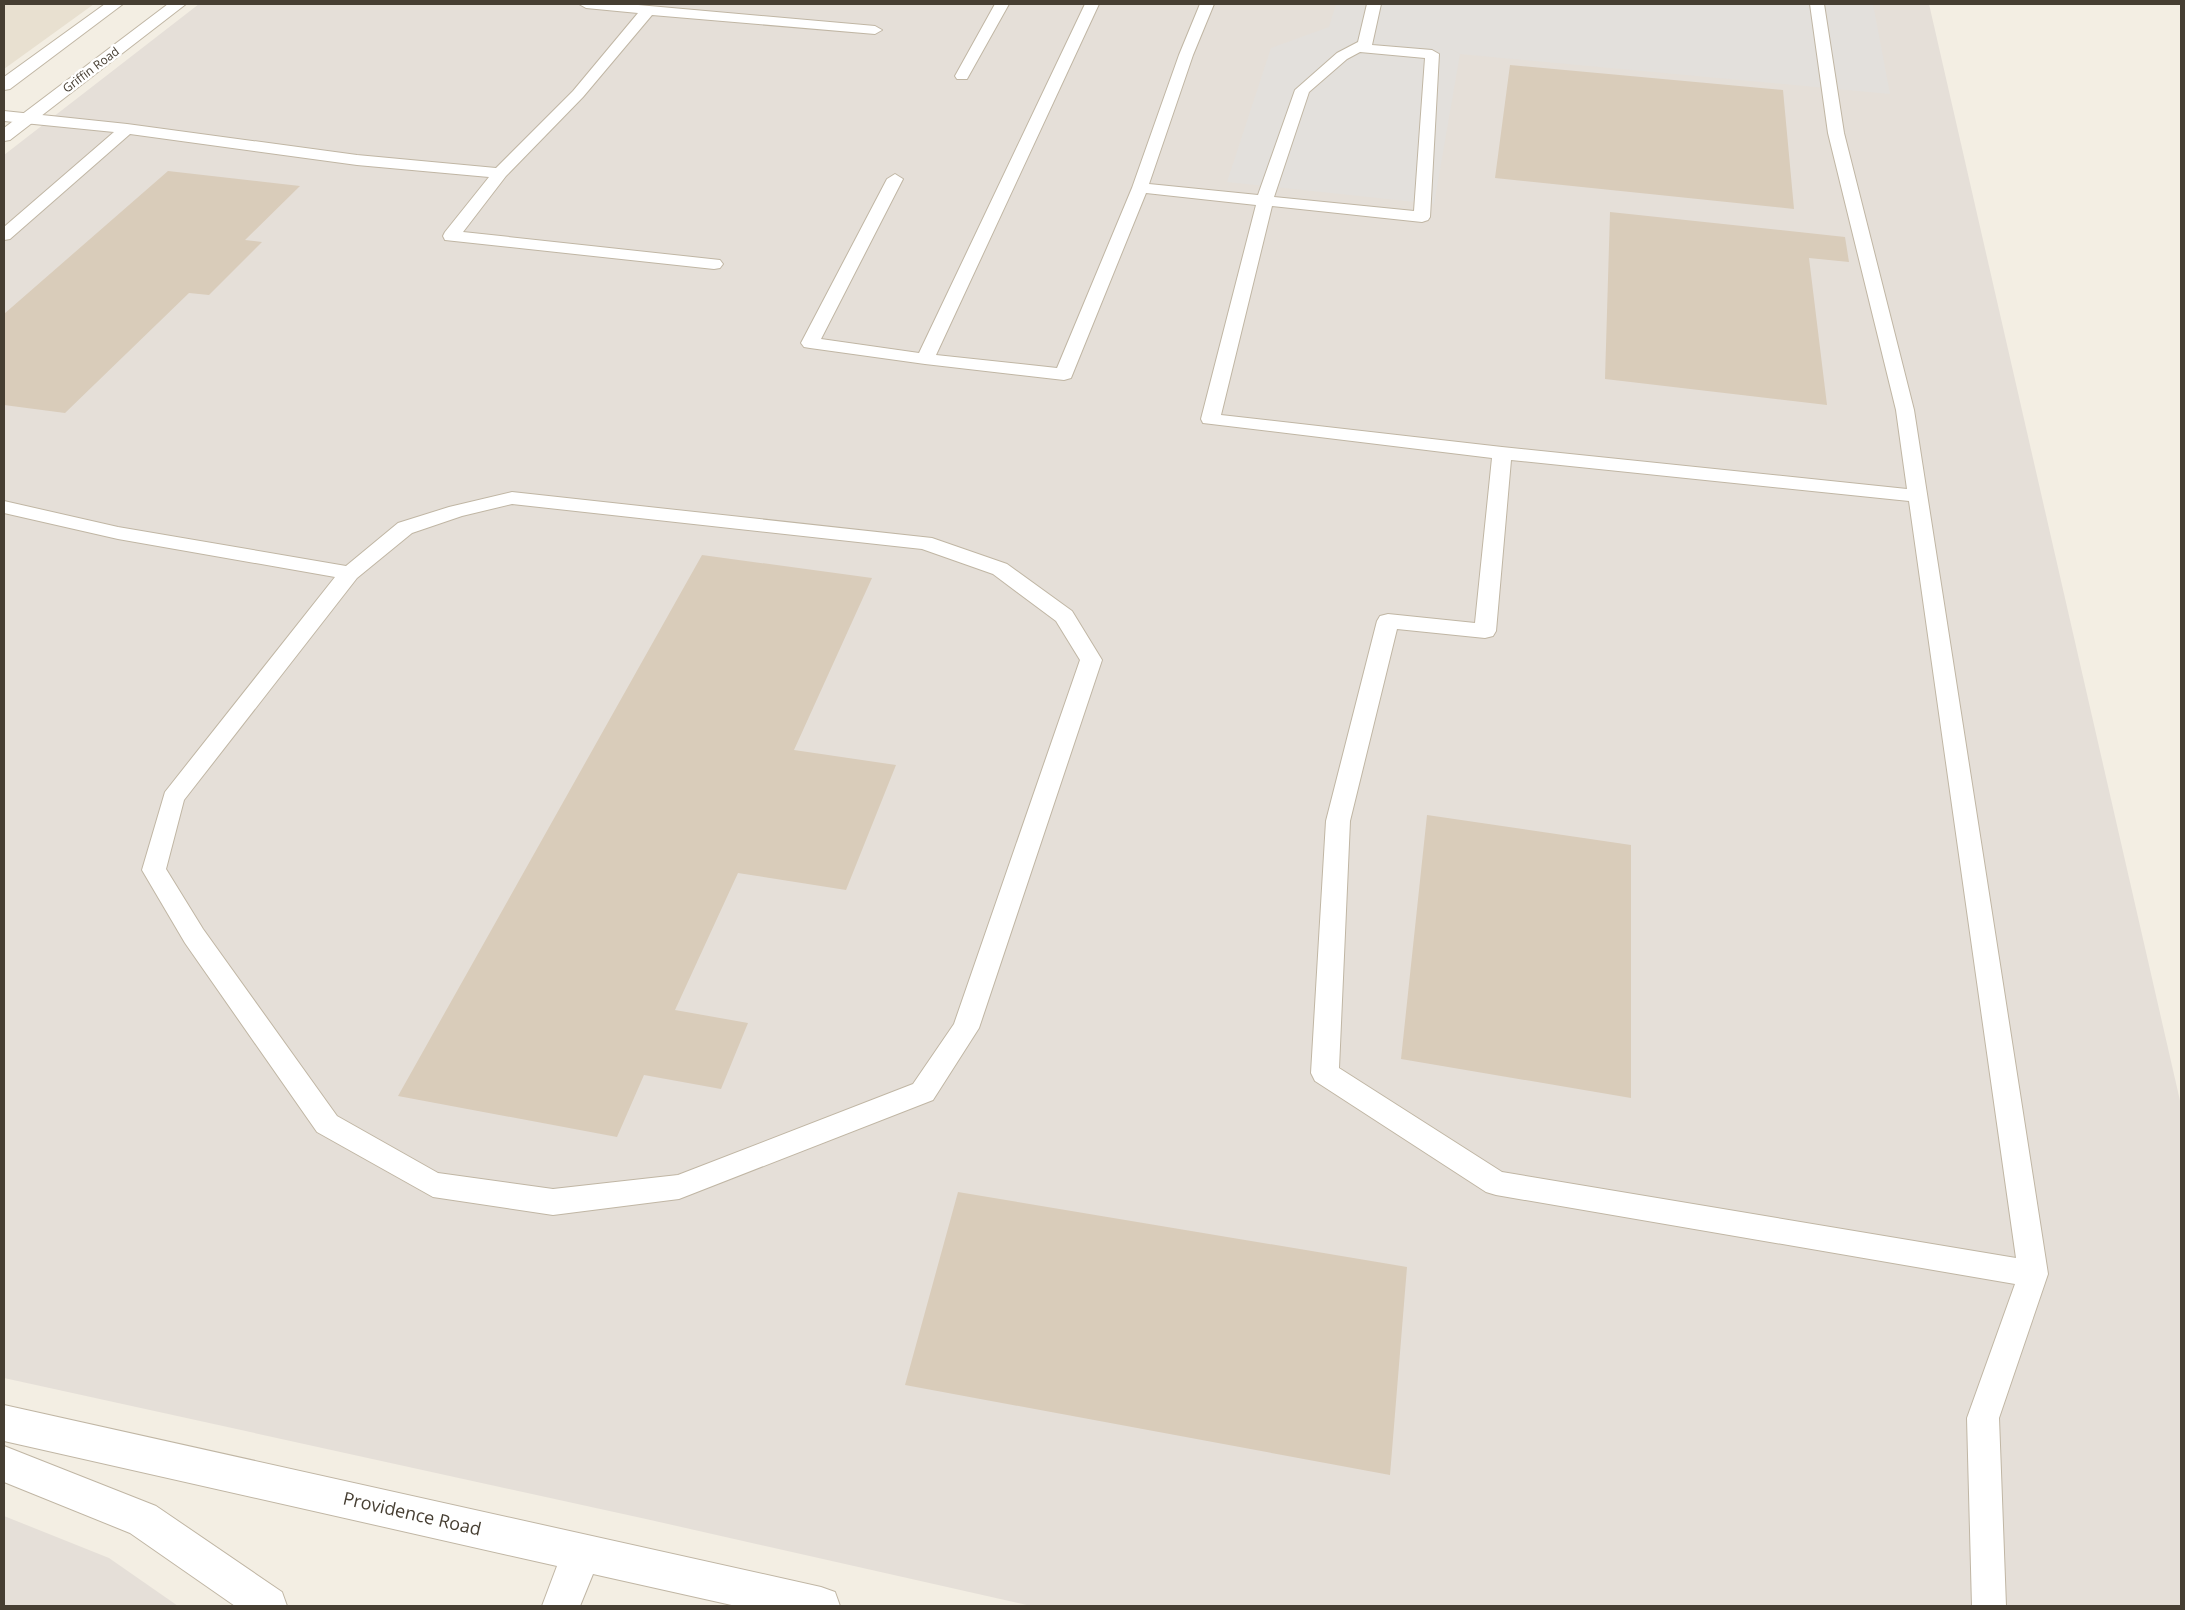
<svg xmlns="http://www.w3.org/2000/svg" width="2185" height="1610" font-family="'Open Sans',sans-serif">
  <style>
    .residential { fill: #e8e0d0 }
    .industrial { fill: #e5dfd8 }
    .parking { fill: #e3e0dc }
    .building { fill: #d9ccba }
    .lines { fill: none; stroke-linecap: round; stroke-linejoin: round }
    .service-casing { stroke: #c0b6a4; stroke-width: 2 }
    .tertiary-casing { stroke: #c0b6a4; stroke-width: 2 }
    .service { fill: #fff; fill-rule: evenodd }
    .tertiary { fill: #fff; fill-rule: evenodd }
    .labels { text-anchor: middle; stroke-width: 5; stroke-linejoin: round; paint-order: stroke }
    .far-street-label { font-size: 12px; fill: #463e32; stroke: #fff }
    .near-street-label { font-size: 18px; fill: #463e32; stroke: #fff }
  </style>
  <rect width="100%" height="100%" fill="#f3eee3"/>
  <path class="residential" d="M 4,4 L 94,4 L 4,69 Z"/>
  <path class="industrial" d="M 199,4 L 1929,4 L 2181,1105 L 2181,1606 L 1031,1606 L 646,1519 L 4,1378 L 4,155 Z
    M 4,1516 L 109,1558 L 178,1606 L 4,1606 Z"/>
  <path class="parking" d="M 1336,4 L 1873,4 L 1890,94 L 1460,54 L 1434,204 L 1227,182 L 1271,48 L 1329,27 Z"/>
  <path class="building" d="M 1510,65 L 1783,90 L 1794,209 L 1495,178 Z
    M 168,171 L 300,186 L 245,240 L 262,242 L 209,295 L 189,293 L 65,413 L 4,405 L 4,314 Z
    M 1610,212 L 1845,237 L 1849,262 L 1809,258 L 1827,405 L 1605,379 Z
    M 702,555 L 872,578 L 794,750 L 896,765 L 846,890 L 738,873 L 675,1010 L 748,1023 L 721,1089 L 644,1075 L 617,1137 L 398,1096 Z
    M 1427,815 L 1631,845 L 1631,1098 L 1401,1059 Z
    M 958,1192 L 1407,1267 L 1390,1475 L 905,1385 Z"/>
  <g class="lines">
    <defs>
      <path id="service" d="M 579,4 L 627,4 L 875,26 L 882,30 L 875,34 L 652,15 L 583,97 L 506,176 L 463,232 L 720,260 L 723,264 L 720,268 L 714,269 L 445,240 L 443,236 L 445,232 L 489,177 L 357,165 L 130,134 L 10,239 L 4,240 L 4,227 L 114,132 L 4,121 L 4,111 L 127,124 L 357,155 L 496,168 L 573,91 L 638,13 L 586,8 Z
        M 995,4 L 1009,4 L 967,79 L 957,79 L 955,76 Z
        M 1085,4 L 1099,4 L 936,355 L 1057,368 L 1132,188 L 1179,55 L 1200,4 L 1214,4 L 1193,55 L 1149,184 L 1258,195 L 1295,90 L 1337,53 L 1358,42 L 1367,4 L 1381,4 L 1372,45 L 1432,50 L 1439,54 L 1430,217 L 1428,220 L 1422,222 L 1272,206 L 1221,415 L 1502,447 L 1907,489 L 1896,410 L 1828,133 L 1810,4 L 1824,4 L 1844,133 L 1914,410 L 2048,1274 L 1999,1418 L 2006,1606 L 1972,1606 L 1967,1418 L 2015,1284 L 1496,1195 L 1486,1192 L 1315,1081 L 1311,1073 L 1326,821 L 1377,621 L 1380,616 L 1388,614 L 1475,623 L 1492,458 L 1203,423 L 1201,419 L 1256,205 L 1146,193 L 1071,378 L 1064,380 L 925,364 L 810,348 L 804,347 L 801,343 L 887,179 L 895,174 L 903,179 L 821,339 L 919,353 ZM 1360,52 L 1425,58 L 1414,211 L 1274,197 L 1309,92 L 1347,59 ZM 1511,460 L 1909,501 L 2016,1258 L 1502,1172 L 1339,1068 L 1350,821 L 1397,629 L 1485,638 L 1493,636 L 1496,631 Z
        M 512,492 L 932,538 L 1007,564 L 1072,611 L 1102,660 L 979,1028 L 933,1100 L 679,1199 L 553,1215 L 433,1197 L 317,1132 L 185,943 L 142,870 L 165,792 L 335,577 L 118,539 L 4,513 L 4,501 L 118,527 L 346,566 L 398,523 L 449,507 ZM 512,504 L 922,549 L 993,574 L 1056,621 L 1080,660 L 954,1024 L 913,1084 L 678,1175 L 553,1189 L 438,1173 L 337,1116 L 203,929 L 166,869 L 184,800 L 357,578 L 412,533 L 462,516 Z"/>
      <path id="tertiary" d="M 105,4 L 123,4 L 10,89 L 4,90 L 4,77 Z
        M 168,4 L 186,4 L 10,140 L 4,141 L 4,128 Z
        M 4,1405 L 821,1587 L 835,1592 L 840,1606 L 736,1606 L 593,1574 L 580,1606 L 542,1606 L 557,1566 L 4,1441 Z
        M 4,1446 L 156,1506 L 282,1592 L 287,1606 L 235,1606 L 130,1533 L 4,1482 Z"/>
    </defs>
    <use href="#service" class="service-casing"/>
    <use href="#tertiary" class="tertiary-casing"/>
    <use href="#service" class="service"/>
    <use href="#tertiary" class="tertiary"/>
  </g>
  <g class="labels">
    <g class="far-street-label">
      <text transform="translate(91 70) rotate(-37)" y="4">Griffin Road</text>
    </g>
    <g class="near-street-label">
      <text transform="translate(412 1514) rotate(13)" y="6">Providence Road</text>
    </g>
  </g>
  <rect width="2185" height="1610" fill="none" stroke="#463e32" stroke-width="10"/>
</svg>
